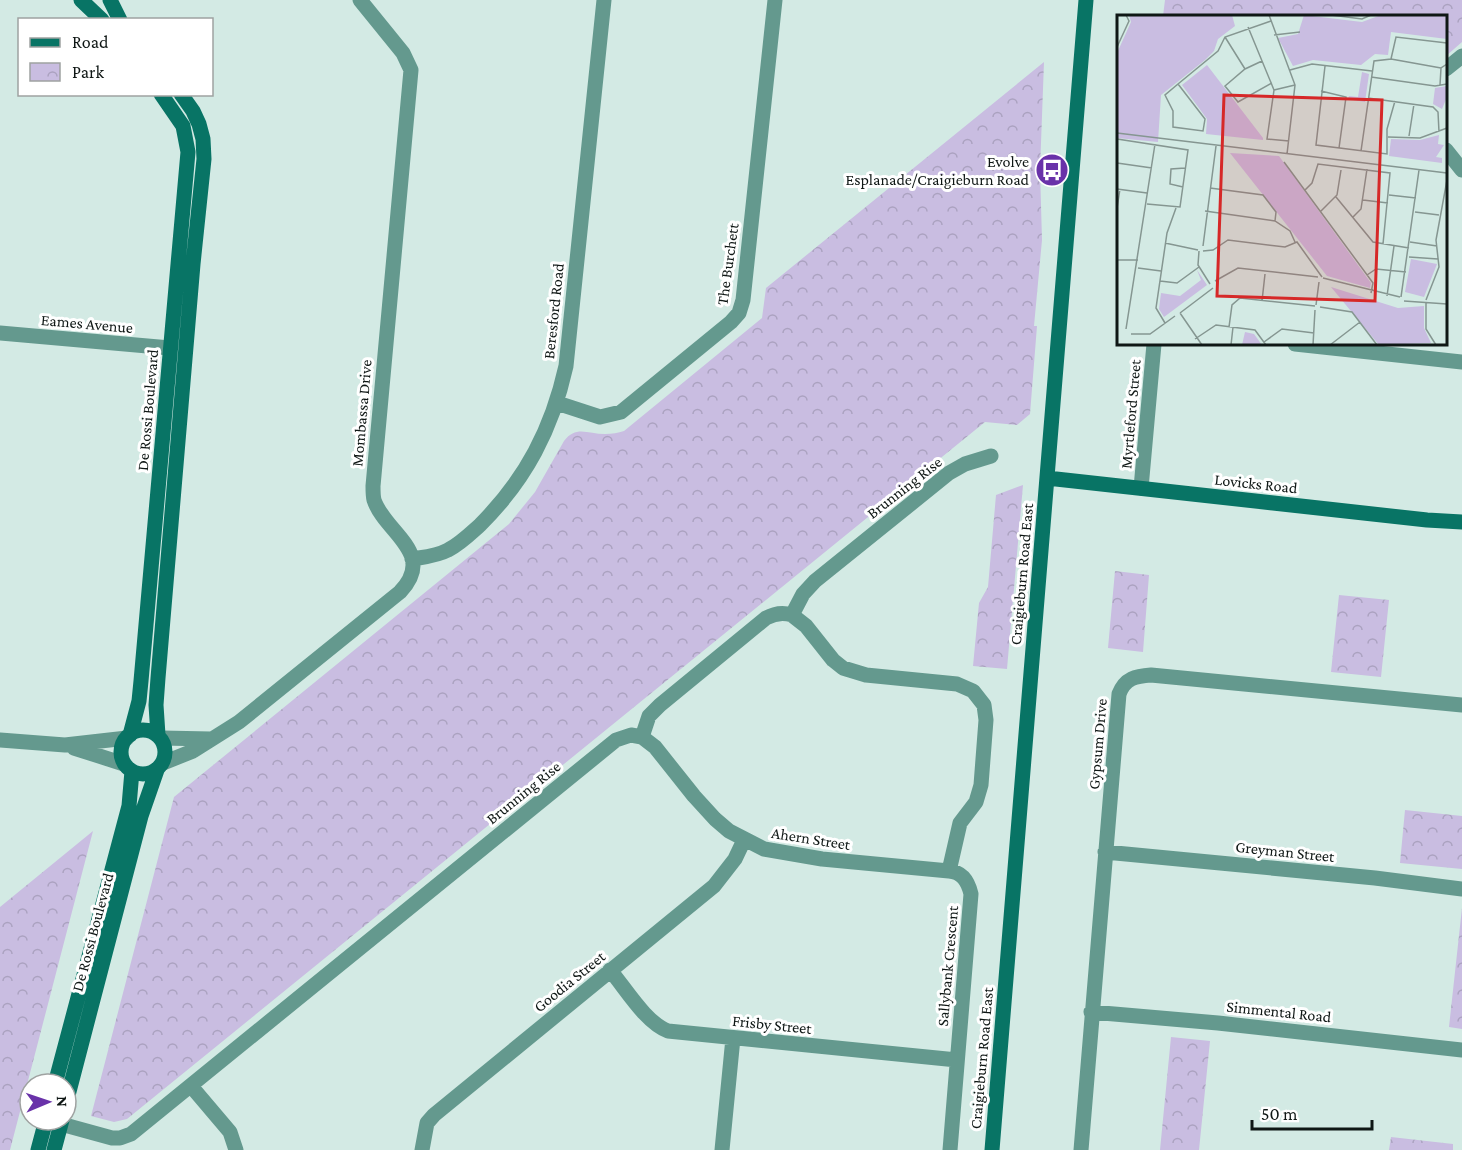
<svg xmlns="http://www.w3.org/2000/svg" width="1462" height="1150" font-family="'Crimson Pro',serif">
  <style>
    .park { fill: url(#park-crowns) }
    .lines { fill: none; stroke-linecap: round; stroke-linejoin: round }
    .street { stroke: #64998e; stroke-width: 15 }
    .secondary { stroke: #087465; stroke-width: 15 }
    .labels { text-anchor: middle; stroke-width: 6; stroke-linejoin: round; paint-order: stroke }
    .poi-label { font-size: 16px; fill: #0f1715; stroke: #fff; text-anchor: end }
    .street-label { font-size: 16px; fill: #0f1715; stroke: #fff }
    .inset-road { fill: none; stroke: #859691; stroke-width: 1.5 }
    .view { fill: #d62828; fill-opacity: 0.15; stroke: #d62828; stroke-width: 3 }
    .inset-edge { fill: none; stroke: #0f1715; stroke-width: 3 }
  </style>
  <defs>
    <pattern id="park-crowns" width="20" height="18" patternUnits="userSpaceOnUse" patternTransform="scale(1.5)"><rect width="20" height="18" fill="#c9bde1"/><path d="M2 6a3 3 0 1 1 6 0M12 15a3 3 0 1 1 6 0" fill="none" stroke="#aba2c0"/></pattern>
  </defs>
  <rect width="100%" height="100%" fill="#d3eae4"/>
  <path class="park" d="M 1165,0 L 1462,0 L 1462,42 L 1446,56 L 1446,16 L 1163,16 Z
    M 1044,62 L 1040,170 L 1042,240 L 1034,326 L 1037,326 L 1030,414 L 1017,425 L 985,422 L 127,1119 L 114,1122 L 91,1116 L 174,797 L 509,524 L 535,492 L 564,441 C 576,425 588,434 605,434 C 612,434 618,433 624,431 L 762,318 L 766,288 Z
    M 1023,485 L 1007,669 L 973,666 L 979,603 L 988,587 L 996,495 Z
    M 1115,571 L 1149,575 L 1143,652 L 1108,648 Z
    M 1339,595 L 1389,600 L 1381,677 L 1331,672 Z
    M 1405,810 L 1462,816 L 1462,869 L 1400,863 Z
    M 93,831 L 10,1150 L 0,1150 L 0,907 Z
    M 1462,908 L 1462,1029 L 1449,1027 Z
    M 1171,1037 L 1210,1041 L 1199,1150 L 1160,1150 Z
    M 1391,1137 L 1453,1144 L 1453,1150 L 1389,1150 Z"/>
  <g class="lines">
    <path class="street" d="M 1446,69 L 1462,56
      M 1446,150 L 1462,170
      M 0,333 L 170,348
      M 1295,344 L 1462,362
      M 557,403 L 600,417 L 621,412 L 731,322 L 739,313 L 743,300 L 775,0
      M 1141,488 L 1154,344
      M 412,559 C 424,557 437,556 448,550 C 460,544 470,534 480,525 C 526,479 552,429 566,366 L 604,0
      M 792,615 L 806,626 L 833,660 L 843,668 L 866,675 L 957,684 L 973,691 L 984,705 L 986,720 L 981,785 L 976,802 L 960,823 L 949,871 C 962,872 968,881 971,894 L 950,1150
      M 642,737 L 655,747 L 694,796 L 715,819 L 729,831 L 764,849 L 822,859 L 949,871
      M 161,738 L 211,739
      M 0,740 L 65,745 L 127,738
      M 74,748 L 124,764
      M 163,763 L 193,751 L 239,722 L 400,592 C 437,553 385,533 374,500 C 373,496 373,490 373,486 L 411,70 L 403,53 L 360,0
      M 1105,852 L 1375,878 L 1462,889
      M 610,970 C 626,989 646,1023 668,1031 L 957,1060
      M 1091,1012 L 1218,1023 L 1462,1050
      M 191,1086 L 230,1132 L 236,1150
      M 61,1124 L 112,1138 L 120,1138 L 131,1134 L 616,740 L 631,735 L 642,737 L 649,716 L 660,705 L 766,618 C 775,613 783,612 792,615 L 803,594 L 815,581 L 949,473 L 965,464 L 991,456
      M 422,1150 L 427,1123 L 434,1115 L 714,886 L 735,859 L 744,840
      M 722,1150 L 733,1038
      M 1081,1150 L 1119,694 C 1125,678 1136,676 1151,675 L 1462,705"/>
    <path class="secondary" d="M 81,0 L 102,20
      M 110,0 L 120,20
      M 1047,478 L 1427,520 L 1462,522
      M121 752a22 22 0 1 1 44 0a22 22 0 1 1-44 0Z
      M 130,735 L 139,701 L 141,681 L 188,152 L 183,126 L 161,94
      M 158,735 L 156,705 L 158,678 L 193,264 L 204,159 L 203,139 L 199,124 L 193,111 L 181,94
      M 55,1084 L 129,806 L 132,771
      M 66,1103 L 141,816 L 157,770
      M 38,1150 L 46,1120
      M 54,1150 L 62,1120
      M 992,1150 L 1086,0"/>
  </g>
  <defs>
    <symbol id="bus-disc" viewBox="-11 -11 22 22"><circle r="9.5" fill="#6932a9" stroke="#fff"/><path d="M-5-6H5V4H4V6H2V4H-2V6H-4V4H-5ZM-3.5-4V0h7V-4ZM-3.5 1.2v1.5H-2V1.2ZM2 1.2v1.5H3.5V1.2Z" fill="#fff"/></symbol>
  </defs>
  <g fill-rule="evenodd">
    <use href="#bus-disc" x="1033" y="151" width="38" height="38"/>
  </g>
  <g class="labels">
    <g class="poi-label">
      <text x="1029" y="167">Evolve<tspan x="1029" dy="18">Esplanade/Craigieburn Road</tspan></text>
    </g>
    <g class="street-label">
      <text transform="translate(727 264) rotate(-82)" y="6">The Burchett</text>
      <text transform="translate(553 311) rotate(-84)" y="6">Beresford Road</text>
      <text transform="translate(87 323) rotate(5)" y="6">Eames Avenue</text>
      <text transform="translate(147 410) rotate(-85)" y="6">De Rossi Boulevard</text>
      <text transform="translate(361 413) rotate(-85)" y="6">Mombassa Drive</text>
      <text transform="translate(1130 414) rotate(-85)" y="6">Myrtleford Street</text>
      <text transform="translate(1256 483) rotate(6)" y="6">Lovicks Road</text>
      <text transform="translate(904 487) rotate(-38)" y="6">Brunning Rise</text>
      <text transform="translate(1021 574) rotate(-85)" y="6">Craigieburn Road East</text>
      <text transform="translate(1097 744) rotate(-85)" y="6">Gypsum Drive</text>
      <text transform="translate(523 792) rotate(-39)" y="6">Brunning Rise</text>
      <text transform="translate(811 838) rotate(9)" y="6">Ahern Street</text>
      <text transform="translate(1285 851) rotate(6)" y="6">Greyman Street</text>
      <text transform="translate(92 932) rotate(-75)" y="6">De Rossi Boulevard</text>
      <text transform="translate(947 966) rotate(-85)" y="6">Sallybank Crescent</text>
      <text transform="translate(569 981) rotate(-39)" y="6">Goodia Street</text>
      <text transform="translate(1279 1011) rotate(6)" y="6">Simmental Road</text>
      <text transform="translate(772 1024) rotate(6)" y="6">Frisby Street</text>
      <text transform="translate(981 1058) rotate(-85)" y="6">Craigieburn Road East</text>
    </g>
  </g>
  <g transform="translate(1117 15)">
    <rect width="330" height="330" fill="#d3eae4"/>
    <path d="M 12,0 L 115,0 L 118,11 L 101,24 L 97,36 L 88,45 L 44,80 L 41,127 L 0,123 L 0,38 L 14,7 Z" fill="#c9bde1"/>
    <path d="M 187,0 L 245,7 L 264,0 L 330,0 L 330,24 L 274,17 L 271,40 L 258,39 L 244,50 L 196,45 L 176,51 L 161,23 L 181,19 ZM 90,50 L 146,123 L 146,125 L 89,119 L 90,104 L 65,70 ZM 245,57 L 252,59 L 248,87 L 231,84 L 232,81 L 241,82 ZM 330,71 L 330,82 L 325,94 L 316,89 L 318,73 ZM 322,120 L 321,129 L 327,130 L 319,142 L 325,143 L 325,148 L 272,141 L 274,124 L 303,125 ZM 113,138 L 162,141 L 254,268 L 253,273 L 210,261 ZM 294,244 L 320,249 L 307,282 L 288,277 ZM 80,255 L 90,270 L 47,302 L 42,294 L 44,278 L 63,281 L 84,265 ZM 214,272 L 281,293 L 307,291 L 307,313 L 314,328 L 262,330 ZM 128,317 L 137,319 L 145,330 L 125,330 Z" fill="#c9bde1"/>
    <path class="inset-road" d="M 152,0 L 178,70 L 170,139M 214,0 L 245,4 L 254,0M 131,12 L 157,75 L 150,124 L 172,126M 157,20 L 183,17M 108,22 L 128,54M 0,32 L 12,6 L 9,0M 274,44 L 324,53M 145,46 L 128,54 L 108,71 L 121,87 L 155,68M 208,51 L 199,130 L 270,139 L 270,114 L 278,86M 173,55 L 195,49 L 255,56M 254,62 L 318,71 L 330,69M 61,69 L 88,104 L 86,116 L 56,112 L 56,96 L 48,80 L 61,69 L 101,36 L 108,22 L 154,6M 323,70 L 324,53 L 330,49M 157,75 L 178,70M 204,76 L 229,82 L 222,133M 251,83 L 316,92 L 321,97 L 322,117M 0,118 L 330,158M 292,121 L 297,89M 271,122 L 303,123 L 330,113M 0,124 L 71,135 L 63,192 L 30,189M 244,136 L 257,46 L 274,44 L 279,22 L 330,28M 167,147 L 256,268 L 254,278M 0,148 L 35,153M 66,172 L 53,169 L 54,154 L 68,153M 93,173 L 146,180 L 159,197 L 158,206M 0,174 L 30,178M 188,175 L 195,168 L 201,149 L 273,158 L 266,229M 272,180 L 299,183M 219,182 L 256,227 L 292,233M 246,185 L 271,188M 0,193 L 3,174M 88,196 L 158,206 L 173,216 L 178,227M 204,196 L 220,180 L 224,155M 298,197 L 322,200M 236,202 L 244,194 L 250,154M 293,227 L 320,231M 48,228 L 81,235M 86,231 L 99,131M 82,236 L 81,250 L 93,269M 86,236 L 96,235 L 111,225 L 168,232 L 180,227 L 205,262M 292,242 L 321,244M 0,245 L 21,245M 21,253 L 44,256M 250,260 L 259,254 L 289,257M 206,263 L 283,282M 43,266 L 60,268 L 82,252M 98,266 L 121,253 L 201,262M 270,281 L 277,231M 284,282 L 302,155M 309,285 L 322,252 L 319,225 L 330,165M 145,286 L 148,259M 287,286 L 330,289M 309,287 L 309,314 L 319,330M 199,290 L 202,267M 203,292 L 235,297 L 260,330M 63,298 L 96,273M 63,298 L 85,330M 48,308 L 39,293 L 50,218 L 59,193M 112,312 L 115,290 L 123,283 L 198,291M 9,314 L 38,129M 14,319 L 33,319 L 58,301M 78,324 L 99,310 L 138,315 L 149,330M 147,327 L 165,314 L 197,318M 114,330 L 116,312M 196,330 L 198,295M 213,330 L 243,307"/>
    <path class="view" d="M 107,80 L 265,85 L 258,286 L 100,281 Z"/>
    <rect width="330" height="330" class="inset-edge"/>
  </g>
  <rect x="18" y="18" width="195" height="78" fill="#ffffff" stroke="#9fa2a1" stroke-width="1.5"/>
  <rect x="30" y="38" width="30" height="9" fill="#087465" stroke="#9fa2a1" stroke-width="1.5"/>
  <text x="72" y="48" font-size="18" fill="#0f1715">Road</text>
  <rect x="30" y="63" width="30" height="18" fill="url(#park-crowns)" stroke="#9fa2a1" stroke-width="1.5"/>
  <text x="72" y="78" font-size="18" fill="#0f1715">Park</text>
  <g transform="translate(48 1102) rotate(88)"><circle r="28" fill="#ffffff" stroke="#9fa2a1" stroke-width="1.5"/>
  <path d="M0-4.5L10 22L0 15L-10 22Z" fill="#6932a9"/>
  <text y="-9" font-size="16" font-weight="bold" text-anchor="middle" fill="#0f1715">N</text>
  </g>
  <path d="M1252 1120v9h120v-9" fill="none" stroke="#0f1715" stroke-width="3"/>
  <text x="1261" y="1120" font-size="18" fill="#0f1715" stroke="#ffffff" stroke-width="4.5" paint-order="stroke">50 m</text>
</svg>
